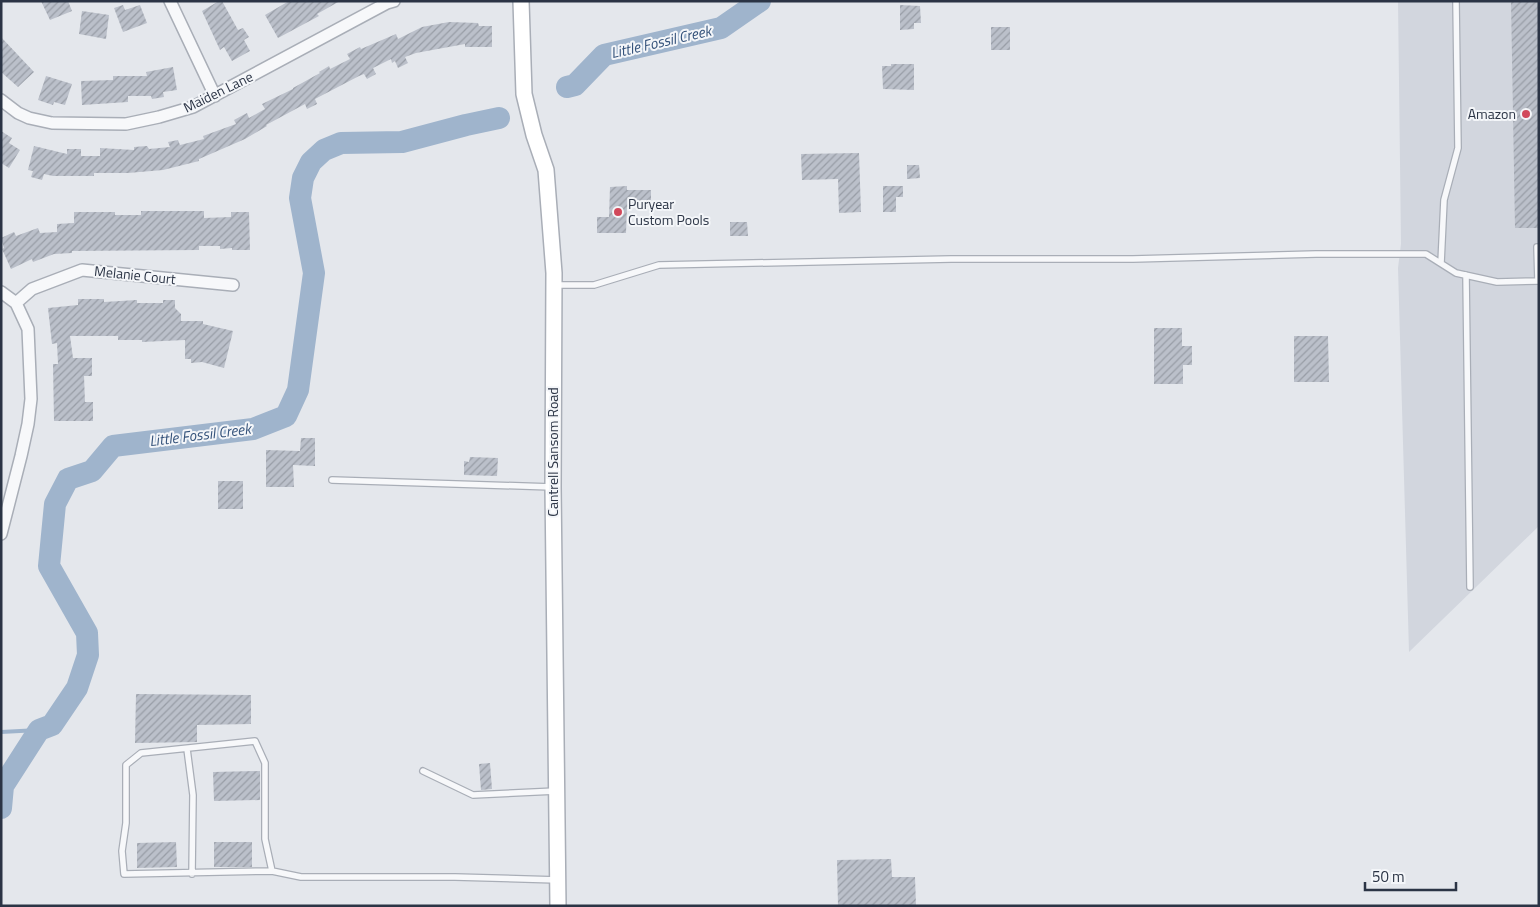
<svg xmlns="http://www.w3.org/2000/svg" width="1540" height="907" font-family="'Titillium Web',sans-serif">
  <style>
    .built { fill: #d2d6de }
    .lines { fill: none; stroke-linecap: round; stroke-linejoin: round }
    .stream { stroke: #9fb4cc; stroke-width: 4 }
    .river { stroke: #9fb4cc; stroke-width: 22 }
    .building { fill: url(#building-hatch) }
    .service-casing { stroke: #a9aeb7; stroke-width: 8 }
    .minor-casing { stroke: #a9aeb7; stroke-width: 14 }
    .secondary-casing { stroke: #a9aeb7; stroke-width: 18 }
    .service { stroke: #f7f8fa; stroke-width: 5.5 }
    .minor { stroke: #f7f8fa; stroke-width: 11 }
    .secondary { stroke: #fff; stroke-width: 15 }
    .poi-dot { fill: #d1495b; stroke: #f4f6f9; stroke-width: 2 }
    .labels { text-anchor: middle; stroke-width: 4; stroke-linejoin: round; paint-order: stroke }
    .street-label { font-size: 14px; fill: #2b3445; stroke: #f4f6f9 }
    .poi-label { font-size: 14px; fill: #2b3445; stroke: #f4f6f9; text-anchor: end }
    .water-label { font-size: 15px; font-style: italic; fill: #34527a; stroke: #f4f6f9 }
  </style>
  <defs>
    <pattern id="building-hatch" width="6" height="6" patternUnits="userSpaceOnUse" patternTransform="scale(1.25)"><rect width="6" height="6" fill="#bbc0ca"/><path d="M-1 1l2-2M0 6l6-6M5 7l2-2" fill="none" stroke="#989da6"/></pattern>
  </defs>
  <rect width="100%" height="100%" fill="#e4e7ec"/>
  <path class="built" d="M 1398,1 L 1539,1 L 1539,526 L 1409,652 L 1398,268 L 1401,244 Z"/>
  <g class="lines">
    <path class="stream" d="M 1,732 L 39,730"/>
    <path class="river" d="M 567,87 L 575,85 L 604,55 L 721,28 L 760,1
      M 1,808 L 3,786 L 39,730 L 52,725 L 77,688 L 88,655 L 87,633 L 49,566 L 55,504 L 68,479 L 92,471 L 113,446 L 253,429 L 286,416 L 298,390 L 314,273 L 300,198 L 303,178 L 311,162 L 324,150 L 341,143 L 402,142 L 466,125 L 499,118"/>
  </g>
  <path class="building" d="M 41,1 L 68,1 L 72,11 L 50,20 Z
    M 219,1 L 222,1 L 238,30 L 243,28 L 249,37 L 244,40 L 250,51 L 232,61 L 224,47 L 220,50 L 202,11 Z
    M 289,1 L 340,1 L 317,14 L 319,16 L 278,38 L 265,15 Z
    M 1511,1 L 1539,1 L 1539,228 L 1515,228 Z
    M 123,5 L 125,10 L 140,5 L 147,23 L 123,32 L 114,8 Z
    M 900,5 L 920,6 L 921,23 L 914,23 L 914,29 L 900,30 Z
    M 82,11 L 109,15 L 106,39 L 79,34 Z
    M 449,22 L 478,23 L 479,26 L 492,26 L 492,47 L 465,47 L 465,44 L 416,53 L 405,57 L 408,63 L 398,68 L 395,61 L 392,63 L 391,59 L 373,68 L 376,74 L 367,79 L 364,74 L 359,76 L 315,99 L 317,104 L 307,109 L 305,104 L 266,125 L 267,126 L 245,139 L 199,159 L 199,161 L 163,170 L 128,173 L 94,173 L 94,176 L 53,176 L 44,174 L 42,180 L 31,177 L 33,171 L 28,170 L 34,146 L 67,154 L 67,149 L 81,149 L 81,156 L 100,156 L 100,148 L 134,150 L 134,147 L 147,146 L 149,149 L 170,147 L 168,142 L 178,140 L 180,145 L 204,139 L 203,136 L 236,124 L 234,120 L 247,113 L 249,118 L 265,109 L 262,104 L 293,89 L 293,88 L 320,73 L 319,72 L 329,66 L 330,69 L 350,59 L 347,54 L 360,47 L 361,49 L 396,34 L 398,39 L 422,27 Z
    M 991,27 L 1010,27 L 1010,50 L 991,50 Z
    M 1,37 L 34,72 L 18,87 L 1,72 Z
    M 891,64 L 914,64 L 914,90 L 883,89 L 882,66 L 891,66 Z
    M 173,67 L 177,90 L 163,92 L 164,97 L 152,99 L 151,96 L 128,96 L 128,102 L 82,105 L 81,81 L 113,80 L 113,76 L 147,76 L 146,72 Z
    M 46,76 L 72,84 L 65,105 L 54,102 L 53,105 L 38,100 Z
    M 1,131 L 12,138 L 9,143 L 20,150 L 9,168 L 1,163 Z
    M 859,153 L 861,212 L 839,213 L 838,179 L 802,180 L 801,154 Z
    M 907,165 L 919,165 L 920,178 L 907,179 Z
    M 627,186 L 627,190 L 651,190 L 651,207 L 627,207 L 626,233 L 597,233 L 597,217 L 609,217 L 610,187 Z
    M 883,186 L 903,186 L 903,197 L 896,197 L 896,212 L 883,212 Z
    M 141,211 L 204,211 L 204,218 L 231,217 L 231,212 L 249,212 L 250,250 L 232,250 L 232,248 L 220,249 L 220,246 L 199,246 L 199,250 L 72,251 L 72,253 L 54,254 L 33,262 L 32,259 L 11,269 L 2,249 L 4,248 L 1,238 L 14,232 L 16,236 L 38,228 L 40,233 L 57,232 L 57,224 L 74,223 L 74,212 L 115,212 L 115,215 L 141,215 Z
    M 730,222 L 747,222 L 748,236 L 730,236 Z
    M 78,299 L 104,299 L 104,302 L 137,300 L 137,303 L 163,303 L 163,300 L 175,300 L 175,308 L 181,314 L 181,321 L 203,321 L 203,324 L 233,331 L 224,368 L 202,362 L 191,363 L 191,359 L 185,359 L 185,340 L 142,342 L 142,340 L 118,340 L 118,336 L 70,336 L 73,358 L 92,358 L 92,376 L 84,376 L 85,402 L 93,402 L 93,421 L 54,421 L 53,364 L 58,364 L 57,343 L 52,344 L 48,308 L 78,305 Z
    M 1154,328 L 1182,328 L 1182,346 L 1192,346 L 1192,365 L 1183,365 L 1183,384 L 1154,384 Z
    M 1294,336 L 1328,336 L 1329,382 L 1294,382 Z
    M 301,438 L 315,438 L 315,466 L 293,465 L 294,487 L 266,487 L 266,450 L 300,451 Z
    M 470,457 L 498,458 L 497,476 L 464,475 L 464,461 L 469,462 Z
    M 218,481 L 243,481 L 243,509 L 218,509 Z
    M 136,694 L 251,695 L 251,724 L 197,725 L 197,742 L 135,743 Z
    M 490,763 L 492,789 L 481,790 L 479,764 Z
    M 260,771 L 260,800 L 214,801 L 213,772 Z
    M 176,842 L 177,867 L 137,868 L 137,843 Z
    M 214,842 L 252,842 L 252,867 L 214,867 Z
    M 891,859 L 892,877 L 915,877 L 916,906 L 838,906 L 837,860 Z"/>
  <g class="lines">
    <defs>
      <path id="service" d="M 1537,247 L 1538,281
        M 1441,263 L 1444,200 L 1458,148 L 1456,1
        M 1466,275 L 1470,587
        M 555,285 L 594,285 L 659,265 L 951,259 L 1133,259 L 1316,254 L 1426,254 L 1456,273 L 1497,282 L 1539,281
        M 332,480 L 552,487
        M 187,749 L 193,795 L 192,874
        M 423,771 L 473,795 L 556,791
        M 272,871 L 124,874 L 122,851 L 126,823 L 126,765 L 141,753 L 255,741 L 265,763 L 265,839 L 272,871 L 301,877 L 455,877 L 558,880"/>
      <path id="minor" d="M 170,1 L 215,96
        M 1,100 L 18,113 L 29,118 L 52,123 L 126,124 L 159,117 L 193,107 L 387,3 L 394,1
        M 1,292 L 16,303 L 28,329 L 31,399 L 28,424 L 21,456 L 1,534
        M 16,303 L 32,289 L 82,270 L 233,285"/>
      <path id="secondary" d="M 521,1 L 524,94 L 534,135 L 546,170 L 554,273 L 553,487 L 558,906"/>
    </defs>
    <use href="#service" class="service-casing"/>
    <use href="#minor" class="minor-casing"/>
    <use href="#secondary" class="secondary-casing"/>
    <use href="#service" class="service"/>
    <use href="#minor" class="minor"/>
    <use href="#secondary" class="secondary"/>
  </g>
  <g class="poi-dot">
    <circle cx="1526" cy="114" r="5"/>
    <circle cx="618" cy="212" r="5"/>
  </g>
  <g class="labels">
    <g class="street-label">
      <text transform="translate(218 92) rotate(-26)" y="5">Maiden Lane</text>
      <text transform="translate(135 275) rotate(6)" y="5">Melanie Court</text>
      <text transform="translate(553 452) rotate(-90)" y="5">Cantrell Sansom Road</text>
    </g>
    <g class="poi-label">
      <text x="1516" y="119">Amazon</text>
      <text x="628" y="209" text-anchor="start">Puryear<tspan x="628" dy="16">Custom Pools</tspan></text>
    </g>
    <g class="water-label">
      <text transform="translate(661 42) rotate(-13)" y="5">Little Fossil Creek</text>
      <text transform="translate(200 435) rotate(-7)" y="5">Little Fossil Creek</text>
    </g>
  </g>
  <rect width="1540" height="907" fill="none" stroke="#2b3445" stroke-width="5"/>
  <path d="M1365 882v8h91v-8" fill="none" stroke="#2b3445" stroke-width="2.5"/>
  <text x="1372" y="882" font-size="15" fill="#2b3445" stroke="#f4f6f9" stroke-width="4" paint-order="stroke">50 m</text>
</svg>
